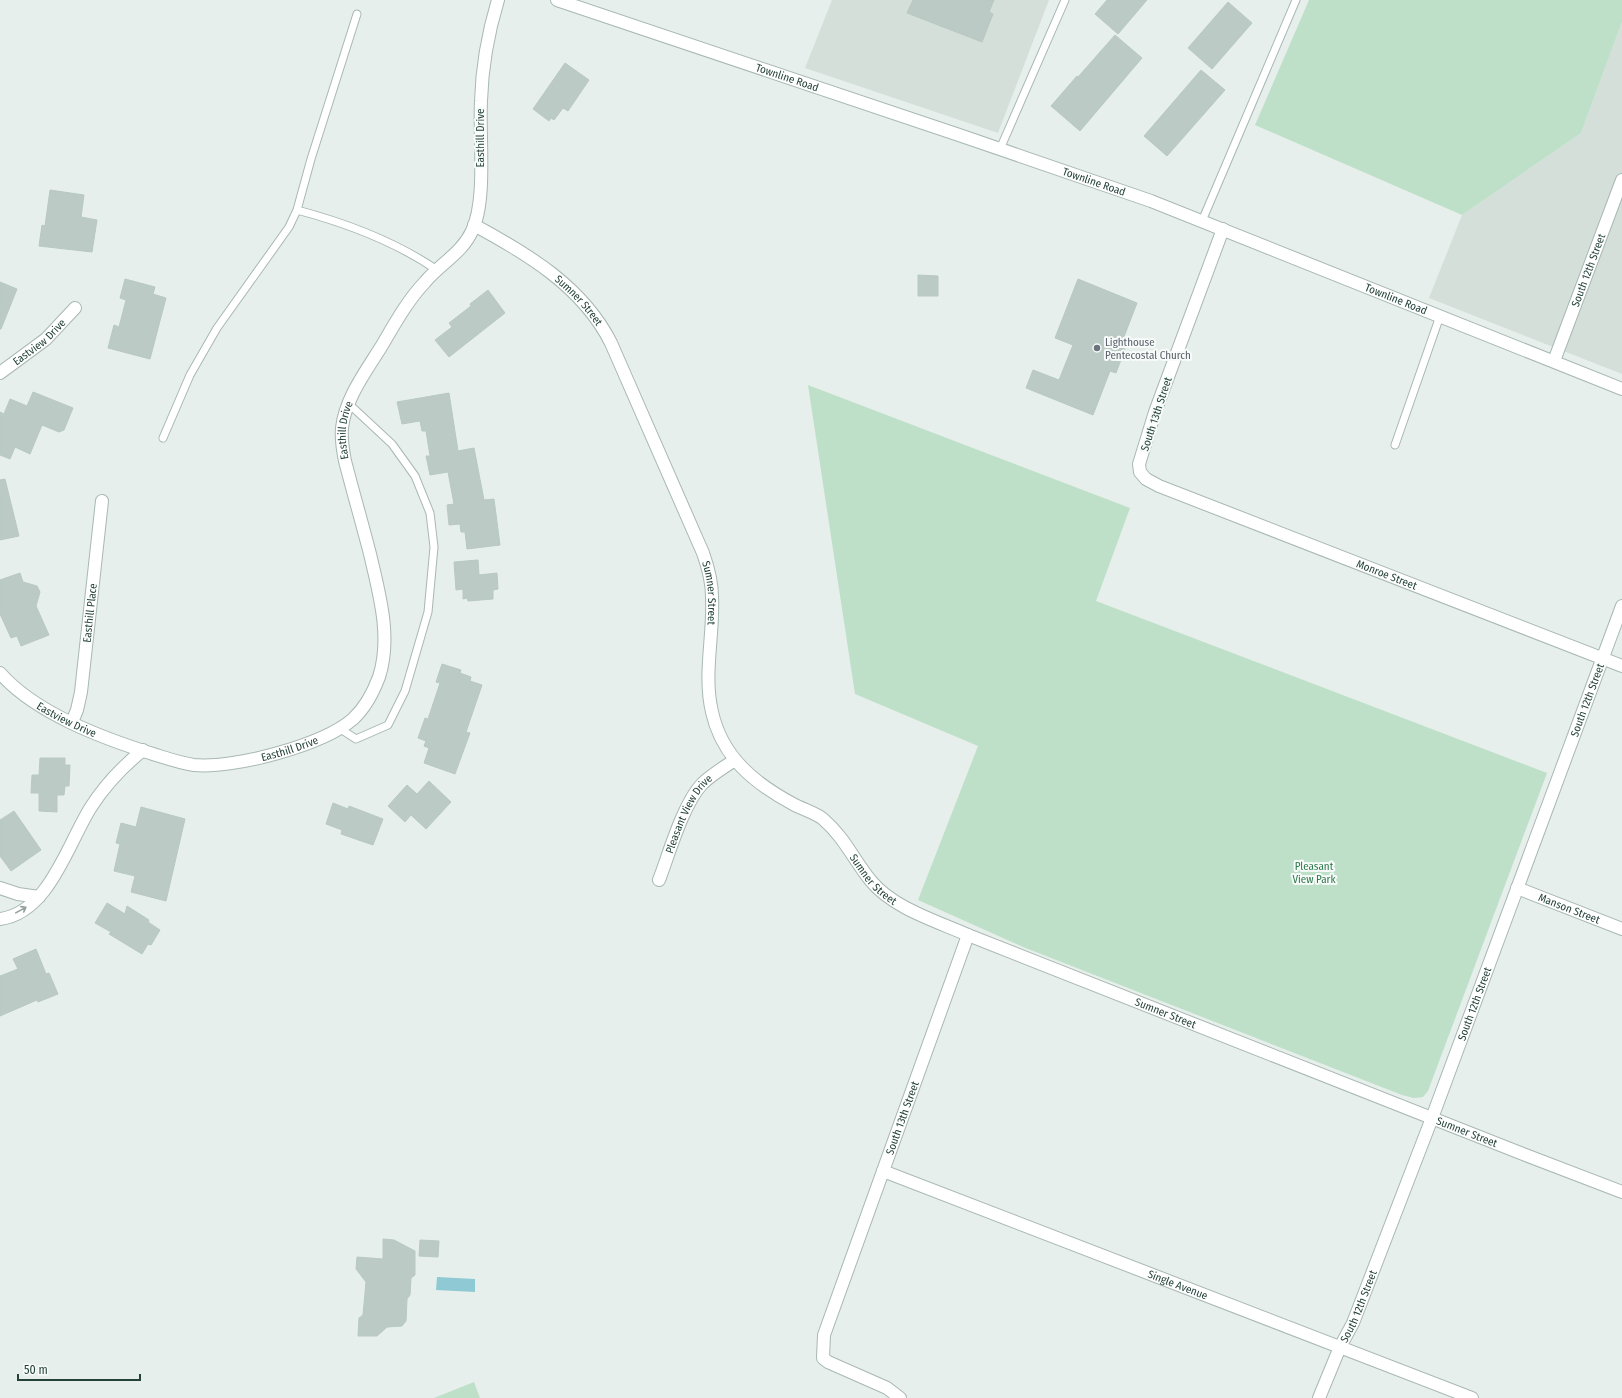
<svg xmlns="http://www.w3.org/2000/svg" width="1622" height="1398" font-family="'Fira Sans Condensed',sans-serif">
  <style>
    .built { fill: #d4dfda }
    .green { fill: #bfe0c8 }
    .water { fill: #8ec9d4 }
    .building { fill: #bbcac4; stroke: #b8c9c2 }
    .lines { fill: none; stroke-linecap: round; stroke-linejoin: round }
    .service-casing { stroke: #a8b8b2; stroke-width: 9 }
    .minor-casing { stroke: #a8b8b2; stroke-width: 14 }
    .tertiary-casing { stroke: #a8b8b2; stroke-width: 14 }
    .service { stroke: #fff; stroke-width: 7 }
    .minor { stroke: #fff; stroke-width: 12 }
    .tertiary { stroke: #fff; stroke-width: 12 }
    .oneway { stroke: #92a09c }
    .worship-dot { fill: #6b7280; stroke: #f7fbf9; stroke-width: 1.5 }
    .labels { text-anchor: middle; stroke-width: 4; stroke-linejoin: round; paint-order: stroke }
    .street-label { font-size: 11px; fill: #24423a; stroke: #f7fbf9 }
    .worship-label { font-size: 11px; fill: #5b616d; stroke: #f7fbf9; text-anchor: start }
    .park-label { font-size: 11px; fill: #2d7a4b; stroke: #f7fbf9 }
  </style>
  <rect width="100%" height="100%" fill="#e6efeb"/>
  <path class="built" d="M 832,0 L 1049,0 L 998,133 L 805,68 Z
    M 1622,22 L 1622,374 L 1429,298 L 1462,215 L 1581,133 Z"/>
  <path class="green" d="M 1309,0 L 1622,0 L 1622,22 L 1581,133 L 1462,215 L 1255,125 Z
    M 808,385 L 1130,508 L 1096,601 L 1547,773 L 1428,1091 L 1423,1097 L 1414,1098 L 1402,1095 L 1023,947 L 918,900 L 978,746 L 855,694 Z
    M 474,1382 L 480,1398 L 434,1398 Z"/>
  <path class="water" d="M 437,1277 L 475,1279 L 475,1292 L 436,1290 Z"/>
  <path class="building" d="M 913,0 L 994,0 L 989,12 L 993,14 L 982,42 L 907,13 Z
    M 1107,0 L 1147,0 L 1118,34 L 1095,14 Z
    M 1228,2 L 1252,23 L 1212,69 L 1188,48 Z
    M 1115,35 L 1142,58 L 1080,131 L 1051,106 L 1077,76 L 1078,77 Z
    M 565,63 L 589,80 L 568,111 L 563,108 L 554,120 L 551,118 L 549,121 L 533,109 Z
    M 1201,70 L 1225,90 L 1167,156 L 1144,136 Z
    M 50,190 L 84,195 L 81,217 L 97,220 L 92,252 L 39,246 L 42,225 L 45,226 Z
    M 918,275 L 938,276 L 938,296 L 918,296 Z
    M 125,279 L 155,287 L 153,294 L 166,298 L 150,359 L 108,348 L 114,325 L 119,327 L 126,300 L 120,298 Z
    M 1078,279 L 1137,303 L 1120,347 L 1125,349 L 1116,373 L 1110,371 L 1093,415 L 1026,388 L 1033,370 L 1059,380 L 1073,345 L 1055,338 Z
    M 0,282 L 17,289 L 1,329 L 0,329 Z
    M 488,290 L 505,313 L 449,357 L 435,340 L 452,327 L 449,323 L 471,306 L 470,304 Z
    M 33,392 L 73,408 L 64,430 L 59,432 L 42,425 L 30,454 L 15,447 L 10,459 L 0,455 L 0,412 L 4,414 L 10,399 L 27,406 Z
    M 449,393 L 458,451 L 474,448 L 484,500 L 494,499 L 500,545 L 467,549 L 465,532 L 461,532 L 460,524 L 449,525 L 447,505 L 454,504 L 448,472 L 430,475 L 426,456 L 430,456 L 426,431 L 422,431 L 420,421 L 402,424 L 397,402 Z
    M 5,479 L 19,536 L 0,540 L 0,480 Z
    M 478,560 L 479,575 L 497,573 L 498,589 L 493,590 L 493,599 L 468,601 L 467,598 L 463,599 L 463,589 L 456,590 L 454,562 Z
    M 20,573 L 23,582 L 37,586 L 40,592 L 36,606 L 49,635 L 21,646 L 17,636 L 11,638 L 0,614 L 0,580 Z
    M 442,664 L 461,670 L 460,673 L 471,677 L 470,681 L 482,685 L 466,732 L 470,733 L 455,774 L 424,763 L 429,748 L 424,746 L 426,741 L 418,738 L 425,718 L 428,719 L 440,683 L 436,682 Z
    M 40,758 L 65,758 L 65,765 L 70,765 L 69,786 L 65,786 L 64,795 L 57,795 L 57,812 L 39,811 L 39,793 L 31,793 L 32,775 L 39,775 Z
    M 429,781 L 451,802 L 426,829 L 411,815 L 405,822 L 388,806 L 407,785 L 417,794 Z
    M 333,803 L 348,809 L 349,806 L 383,819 L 373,845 L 341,834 L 342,830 L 326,824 Z
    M 141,807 L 185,819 L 166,901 L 131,892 L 135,876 L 114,871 L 120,844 L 116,843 L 121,823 L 136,827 Z
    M 14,811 L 41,850 L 11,871 L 0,856 L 0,820 Z
    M 107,903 L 125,914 L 127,906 L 149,920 L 148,922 L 160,930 L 151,945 L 148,944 L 142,954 L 109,934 L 111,932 L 95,923 Z
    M 36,949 L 46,974 L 49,973 L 58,994 L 38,1002 L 37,1000 L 0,1016 L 0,976 L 18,969 L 13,959 Z
    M 383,1239 L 394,1240 L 415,1251 L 415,1275 L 411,1278 L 410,1295 L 407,1299 L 406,1321 L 402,1326 L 387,1327 L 377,1336 L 358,1336 L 359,1318 L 363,1315 L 366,1282 L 356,1269 L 357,1257 L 383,1259 Z
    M 420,1240 L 439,1241 L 438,1257 L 419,1256 Z"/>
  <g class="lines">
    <defs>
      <path id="service" d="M 1000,149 L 1065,0
        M 297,210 C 346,223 396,242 437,270
        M 1202,221 L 1296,0
        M 163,438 L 190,375 L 217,328 L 289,227 L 297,210 L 311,159 L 357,14
        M 1395,445 L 1440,316
        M 339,728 L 356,739 L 388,725 L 405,691 L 428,612 L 434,547 L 430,513 L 415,476 L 392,444 L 349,404"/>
      <g id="minor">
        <path id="s1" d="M 474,225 C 528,254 583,287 611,343 L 703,553 C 708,567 712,582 712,597 C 714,635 703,674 712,712 C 722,757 754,783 793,804 C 802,809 816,813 823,819 C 845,838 853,859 871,881 C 893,908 936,921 968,935 L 1523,1154 L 1622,1192"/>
        <path id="s2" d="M 1223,229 L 1155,412 L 1139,464 L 1140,472 L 1146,479 L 1159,486 L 1622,666"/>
        <path id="s3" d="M 0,373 L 46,339 L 75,308"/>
        <path id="s4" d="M 0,673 C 35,713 102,738 153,754 C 166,758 180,763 194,765 C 234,769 323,745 353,719 C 366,707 373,693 379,677 C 392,637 379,593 370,554 C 362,523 353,492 345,461 C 343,451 341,439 342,428 C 345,399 366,371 381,347 C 394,325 407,301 425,282 C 440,264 462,253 472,231 C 487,200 479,137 481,101 C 482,67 488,33 498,0"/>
        <path id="s5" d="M 72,722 L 77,710 L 81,692 L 102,501"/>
        <path id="s6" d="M 659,880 C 669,854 683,804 702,784 C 711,775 724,767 735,760"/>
        <path d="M 0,888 L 18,894 L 39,897"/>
        <path id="s7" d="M 1517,888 L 1622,929"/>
        <path d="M 0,919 C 49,913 68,843 91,807 C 105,785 122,767 143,750"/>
        <path id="s8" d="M 883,1171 L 1472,1398"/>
        <path id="s9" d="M 900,1398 L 887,1388 L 828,1362 L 823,1358 L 824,1335 L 968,935"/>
        <path id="s10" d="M 1319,1398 L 1340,1347 L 1353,1323 L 1432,1118 L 1622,606"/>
      </g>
      <g id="tertiary">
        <path id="s11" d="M 557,0 L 962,136 L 1151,201 L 1622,389"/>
        <path id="s12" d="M 1554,361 L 1622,180"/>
      </g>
    </defs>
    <use href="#service" class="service-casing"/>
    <use href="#minor" class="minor-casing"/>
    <use href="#tertiary" class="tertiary-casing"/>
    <use href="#service" class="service"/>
    <use href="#minor" class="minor"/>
    <use href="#tertiary" class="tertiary"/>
  </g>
  <defs><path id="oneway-shaft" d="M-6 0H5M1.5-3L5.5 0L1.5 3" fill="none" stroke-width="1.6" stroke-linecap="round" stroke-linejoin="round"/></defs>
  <use class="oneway" href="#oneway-shaft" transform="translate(21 910) rotate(-29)"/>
  <circle class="worship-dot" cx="1097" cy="348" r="4"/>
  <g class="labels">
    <g class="street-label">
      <text dy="4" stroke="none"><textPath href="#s11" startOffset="243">Townline Road</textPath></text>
      <text transform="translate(480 138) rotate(-90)" y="4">Easthill Drive</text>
      <text dy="4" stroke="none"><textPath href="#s11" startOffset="567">Townline Road</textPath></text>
      <text dy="4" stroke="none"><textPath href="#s12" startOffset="97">South 12th Street</textPath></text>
      <text dy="4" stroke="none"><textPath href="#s11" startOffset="891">Townline Road</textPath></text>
      <text dy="4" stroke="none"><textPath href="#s1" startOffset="130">Sumner Street</textPath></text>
      <text dy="4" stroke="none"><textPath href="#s3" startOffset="50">Eastview Drive</textPath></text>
      <text transform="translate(1156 414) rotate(-72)" y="4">South 13th Street</text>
      <text dy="4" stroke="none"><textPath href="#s4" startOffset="688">Easthill Drive</textPath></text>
      <text dy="4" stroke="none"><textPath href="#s2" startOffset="526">Monroe Street</textPath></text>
      <text dy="4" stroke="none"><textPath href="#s1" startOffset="454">Sumner Street</textPath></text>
      <text dy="4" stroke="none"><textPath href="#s5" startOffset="111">Easthill Place</textPath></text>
      <text dy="4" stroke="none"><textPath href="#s10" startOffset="748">South 12th Street</textPath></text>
      <text dy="4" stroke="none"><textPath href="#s4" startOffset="82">Eastview Drive</textPath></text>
      <text dy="4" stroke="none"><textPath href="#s4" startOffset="315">Easthill Drive</textPath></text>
      <text dy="4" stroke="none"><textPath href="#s6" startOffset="73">Pleasant View Drive</textPath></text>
      <text dy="4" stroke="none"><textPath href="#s1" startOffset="813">Sumner Street</textPath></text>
      <text dy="4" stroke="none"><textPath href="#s7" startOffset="56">Manson Street</textPath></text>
      <text dy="4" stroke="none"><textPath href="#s10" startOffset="424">South 12th Street</textPath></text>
      <text dy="4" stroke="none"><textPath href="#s1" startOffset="1137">Sumner Street</textPath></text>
      <text dy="4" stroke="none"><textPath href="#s9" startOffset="341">South 13th Street</textPath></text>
      <text dy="4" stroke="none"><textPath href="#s1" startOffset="1461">Sumner Street</textPath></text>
      <text dy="4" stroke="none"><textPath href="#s8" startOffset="316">Single Avenue</textPath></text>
      <text dy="4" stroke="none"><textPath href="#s10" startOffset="100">South 12th Street</textPath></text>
    </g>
    <g class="worship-label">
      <text x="1105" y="346">Lighthouse<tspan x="1105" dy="13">Pentecostal Church</tspan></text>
    </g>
    <g class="park-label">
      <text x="1314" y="870">Pleasant<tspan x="1314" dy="13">View Park</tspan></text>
    </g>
  </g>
  <path d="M18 1374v6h122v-6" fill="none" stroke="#24423a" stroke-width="2"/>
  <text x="24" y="1374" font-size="12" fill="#24423a" stroke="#f7fbf9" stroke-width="3" paint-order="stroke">50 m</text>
</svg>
